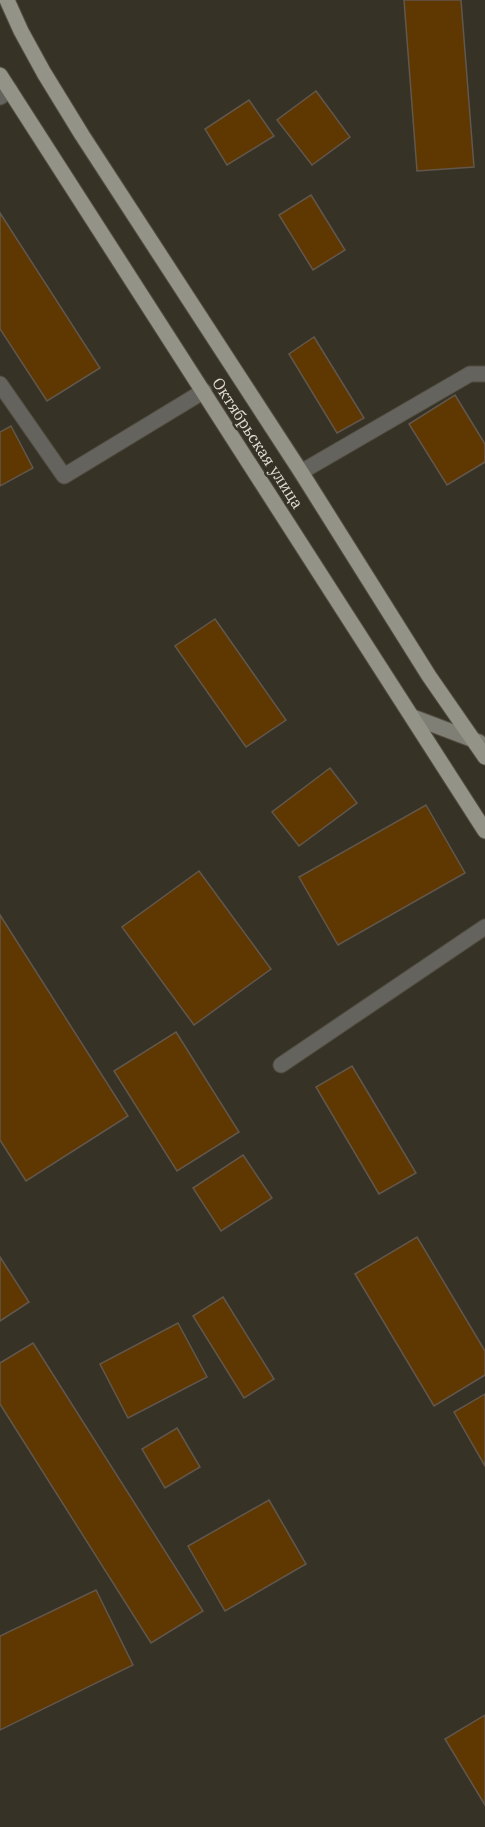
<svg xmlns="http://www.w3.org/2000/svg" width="485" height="1827" font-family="'IBM Plex Serif',serif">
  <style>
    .building { fill: #5f3701; stroke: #61574d; stroke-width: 1.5 }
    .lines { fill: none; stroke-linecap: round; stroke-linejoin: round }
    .lane-casing { stroke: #524d42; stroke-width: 17 }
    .secondary-casing { stroke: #524d42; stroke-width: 17 }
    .primary-casing { stroke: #524d42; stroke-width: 17 }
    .lane { stroke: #64635d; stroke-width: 15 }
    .secondary { stroke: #7f7f75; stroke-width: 15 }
    .primary { stroke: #949387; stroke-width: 15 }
    .labels { text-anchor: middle; stroke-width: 5; stroke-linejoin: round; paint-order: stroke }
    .street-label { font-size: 16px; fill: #e1ddd6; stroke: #373226 }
  </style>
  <rect width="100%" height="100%" fill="#373226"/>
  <path class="building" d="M 404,0 L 461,0 L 474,167 L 417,171 Z
    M 316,91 L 350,137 L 312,165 L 277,120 Z
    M 249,100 L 274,136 L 227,165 L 205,129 Z
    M 311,195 L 345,250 L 313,270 L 279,215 Z
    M 0,213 L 100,368 L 47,401 L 0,329 Z
    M 314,337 L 364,418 L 337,433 L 289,354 Z
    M 455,395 L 485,444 L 485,462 L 447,485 L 409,424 Z
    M 11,426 L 33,468 L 0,486 L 0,432 Z
    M 215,619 L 286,720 L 246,747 L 175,646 Z
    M 330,768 L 357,803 L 299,846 L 272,812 Z
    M 426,805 L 465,873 L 338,945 L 299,877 Z
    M 199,871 L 271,969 L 194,1025 L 122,927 Z
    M 0,915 L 128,1116 L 26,1181 L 0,1140 Z
    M 176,1032 L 239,1132 L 177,1171 L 114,1071 Z
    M 352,1066 L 416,1173 L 379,1194 L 316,1087 Z
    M 243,1155 L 272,1198 L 221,1231 L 193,1188 Z
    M 417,1237 L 485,1351 L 485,1375 L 434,1406 L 355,1274 Z
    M 0,1257 L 29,1302 L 0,1321 Z
    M 223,1297 L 274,1379 L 244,1398 L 193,1316 Z
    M 178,1323 L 207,1377 L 128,1418 L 100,1364 Z
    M 33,1343 L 203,1611 L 151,1643 L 0,1404 L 0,1363 Z
    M 485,1394 L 485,1466 L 454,1412 Z
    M 177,1428 L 200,1467 L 165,1488 L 142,1449 Z
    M 269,1500 L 306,1564 L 225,1611 L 188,1546 Z
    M 96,1590 L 133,1665 L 0,1730 L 0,1636 Z
    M 485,1715 L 485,1805 L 445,1739 Z"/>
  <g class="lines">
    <defs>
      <path id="lane" d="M 0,97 L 10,90
        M 0,384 L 64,476 L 204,391
        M 301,472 L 470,374 L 485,374
        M 281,1065 L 485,927"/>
      <path id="secondary" d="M 413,717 L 479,742"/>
      <path id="primary" d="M 7,0 L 21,31 L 44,73 L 82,135 L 301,472 L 429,676 L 485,757
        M 0,75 L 485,831"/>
    </defs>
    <use href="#lane" class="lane-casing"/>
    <use href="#secondary" class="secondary-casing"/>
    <use href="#primary" class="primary-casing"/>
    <use href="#lane" class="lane"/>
    <use href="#secondary" class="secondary"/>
    <use href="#primary" class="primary"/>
  </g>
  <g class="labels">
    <g class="street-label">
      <text transform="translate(258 443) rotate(57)" y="6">Октябрьская улица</text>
    </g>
  </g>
</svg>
